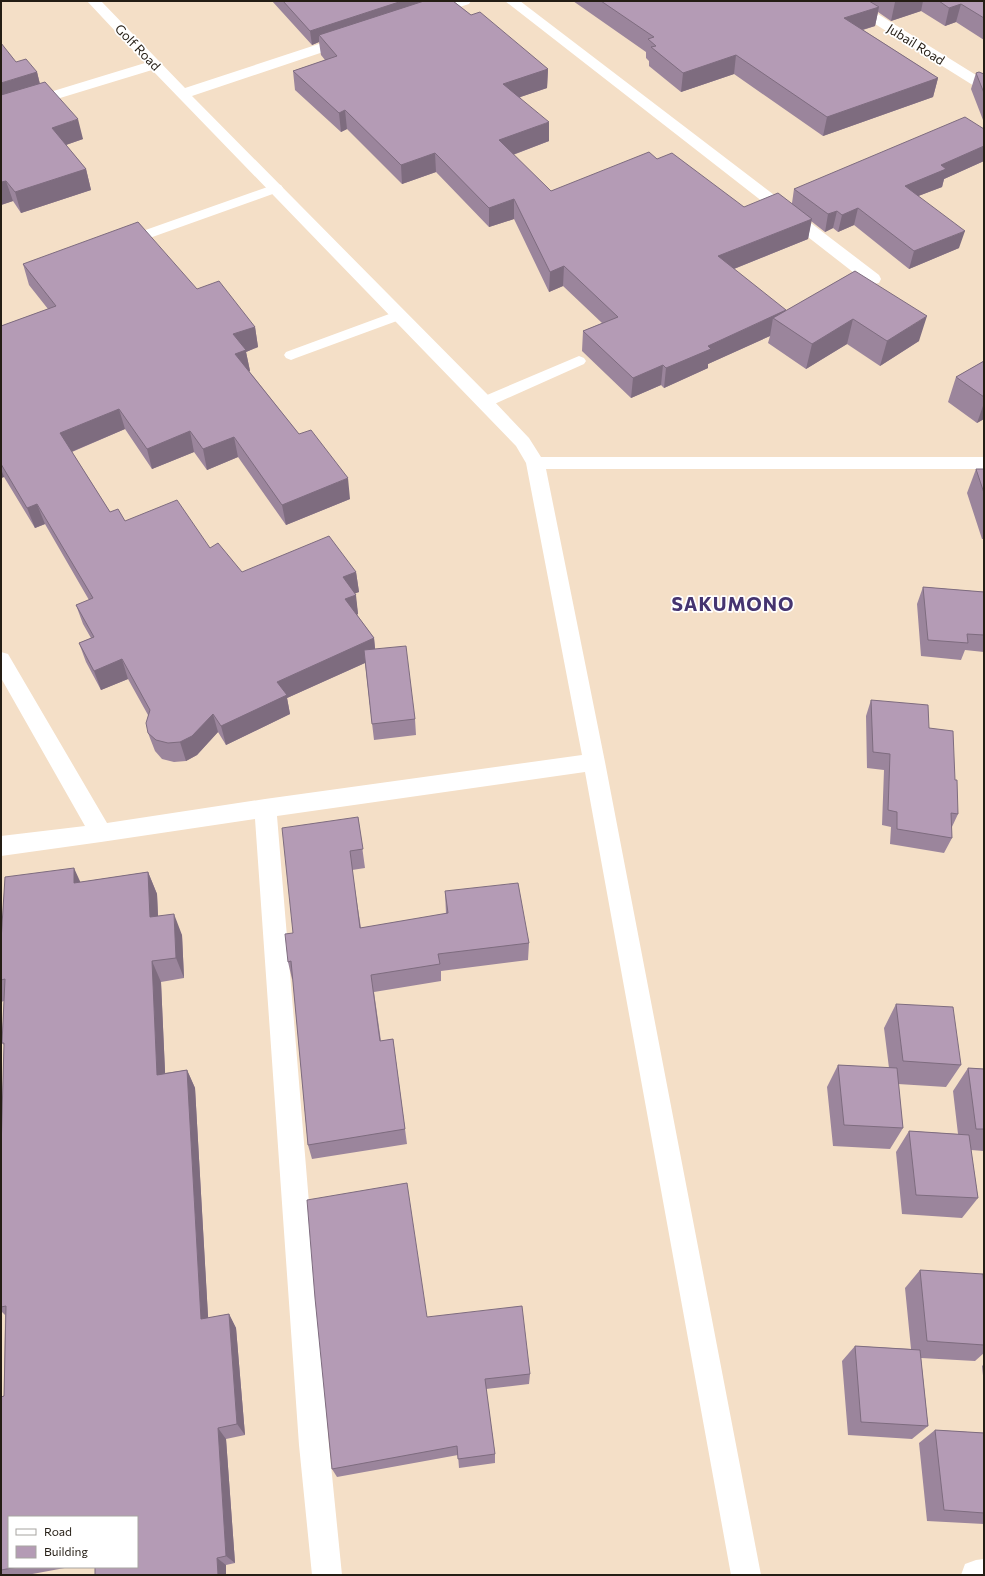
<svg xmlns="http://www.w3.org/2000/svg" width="985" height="1576" font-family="Commissioner,sans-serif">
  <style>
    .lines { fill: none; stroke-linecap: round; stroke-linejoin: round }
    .service { fill: #fff; fill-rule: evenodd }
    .minor { fill: #fff; fill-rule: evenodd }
    .wall { fill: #9b859c }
    .shaded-wall { fill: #7e6c7f }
    .building { fill: #b49bb5; stroke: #7e6c7f }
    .labels { text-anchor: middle; stroke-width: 3.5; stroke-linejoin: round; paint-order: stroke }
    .far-street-label { font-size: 13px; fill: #241d14; stroke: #fff }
    .district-label { font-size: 19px; font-weight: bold; letter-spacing: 1px; fill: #453470; stroke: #fff }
  </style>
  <rect width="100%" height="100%" fill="#f4dfc7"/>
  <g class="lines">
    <path class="service" d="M 276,184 L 281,185 L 283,188 L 281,191 L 130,245 L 125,246 L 120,245 L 118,242 L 120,239 Z
      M 400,310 L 405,312 L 407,315 L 405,318 L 296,358 L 291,360 L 286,358 L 284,355 L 286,352 Z
      M 579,356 L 584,358 L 586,361 L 584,364 L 490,406 L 485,407 L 480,406 L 477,402 L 480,398 Z"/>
    <path class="minor" d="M 87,1 L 101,1 L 185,88 L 343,36 L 348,35 L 353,36 L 355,39 L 353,42 L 192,96 L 491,398 L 529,438 L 541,457 L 984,457 L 984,469 L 546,469 L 605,762 L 761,1575 L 731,1575 L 585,772 L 277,816 L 329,1445 L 342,1575 L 312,1575 L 299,1445 L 255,819 L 101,842 L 1,856 L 1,836 L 85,826 L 1,678 L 1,652 L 8,654 L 107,823 L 265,799 L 582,755 L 526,463 L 516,446 L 152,70 L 1,116 L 1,107 L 145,63 Z
      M 451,1 L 471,1 L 469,4 L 428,17 L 423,16 L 421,13 L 423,10 Z
      M 505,1 L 520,1 L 879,275 L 881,279 L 879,283 L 873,284 L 867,283 Z
      M 841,1 L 857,1 L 984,80 L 984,90 L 979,89 L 843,4 Z
      M 984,1559 L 984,1575 L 961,1575 L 965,1564 L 976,1560 Z"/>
  </g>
  <path class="wall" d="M 272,1 L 453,1 L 471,15 L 548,69 L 547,88 L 520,97 L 549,141 L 513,155 L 551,191 L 657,159 L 744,207 L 792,203 L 794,189 L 984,129 L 984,161 L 944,179 L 942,187 L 918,196 L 959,248 L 909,269 L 854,225 L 838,232 L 833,228 L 825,232 L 811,221 L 808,239 L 734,269 L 786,311 L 855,271 L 919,341 L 880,366 L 847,344 L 806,369 L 768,343 L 770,336 L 708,364 L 708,368 L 664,388 L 661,385 L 631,398 L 582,351 L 583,331 L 602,323 L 563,286 L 549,292 L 514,219 L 489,227 L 436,172 L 402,184 L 347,129 L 341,132 L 295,90 L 293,71 L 325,60 L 321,55 L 319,42 L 312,45 Z
    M 573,1 L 984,1 L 984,40 L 956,22 L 945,26 L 921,11 L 891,21 L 878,12 L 875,26 L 863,30 L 938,78 L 933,97 L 823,136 L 734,74 L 681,92 L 649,66 L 649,61 L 646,58 L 646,52 Z
    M 16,62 L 37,72 L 40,84 L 83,139 L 66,145 L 86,169 L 91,190 L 21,213 L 13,201 L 1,205 Z
    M 976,73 L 984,74 L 984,119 L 983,120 L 971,89 Z
    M 23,264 L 197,289 L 255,327 L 258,347 L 246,352 L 250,371 L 249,371 L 350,499 L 286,525 L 238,457 L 207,470 L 194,452 L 152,469 L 125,429 L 72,452 L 110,512 L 125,521 L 210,548 L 242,572 L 356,572 L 359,592 L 355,593 L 358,614 L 357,615 L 374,638 L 375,649 L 415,719 L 416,735 L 374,740 L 365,663 L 287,698 L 290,714 L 226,745 L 218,732 L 197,755 L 186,761 L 174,762 L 162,759 L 155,751 L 148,733 L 148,715 L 128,679 L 101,690 L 86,662 L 79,643 L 91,638 L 83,624 L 76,605 L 89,600 L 45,524 L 35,528 L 4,477 L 1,478 L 1,326 L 48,309 L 29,285 Z
    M 984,361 L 984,419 L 977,423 L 948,402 L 956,377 Z
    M 976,469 L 984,469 L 984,539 L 982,539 L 967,493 Z
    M 923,587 L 984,592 L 984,652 L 965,650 L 961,660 L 921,656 L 917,604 Z
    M 871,700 L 929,728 L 955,780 L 958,814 L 951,829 L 952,838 L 944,853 L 890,844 L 891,827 L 882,825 L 884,770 L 867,768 L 866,716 Z
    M 358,817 L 365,868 L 352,870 L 361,928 L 446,914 L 445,891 L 529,943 L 528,960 L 441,971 L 441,981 L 374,992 L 381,1041 L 393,1039 L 407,1144 L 312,1159 L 308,1145 L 293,979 L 292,979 L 288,962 L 293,933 Z
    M 148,872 L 157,894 L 158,916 L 182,935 L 184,978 L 161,982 L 165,1073 L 187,1070 L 195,1088 L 208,1318 L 229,1314 L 236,1328 L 245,1435 L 226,1439 L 235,1563 L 226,1565 L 226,1575 L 95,1575 L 137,1517 L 9,1567 L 70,1567 L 27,1575 L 1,1575 L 1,1397 L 4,1396 L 5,1315 L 1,1311 L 1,1152 L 4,1045 L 2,1043 L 4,1001 L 1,1002 L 1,941 L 81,882 Z
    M 896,1004 L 961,1065 L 946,1087 L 898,1084 L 903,1128 L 890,1149 L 833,1146 L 827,1087 L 838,1065 L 889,1068 L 884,1028 Z
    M 968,1068 L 984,1069 L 984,1151 L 971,1150 L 978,1198 L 962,1218 L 902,1214 L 896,1152 L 909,1131 L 958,1134 L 953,1091 Z
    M 920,1270 L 984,1285 L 984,1353 L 975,1361 L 921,1358 L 928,1426 L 912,1439 L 848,1435 L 842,1361 L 855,1346 L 911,1349 L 905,1288 Z
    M 427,1317 L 530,1374 L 529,1384 L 486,1389 L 495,1454 L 495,1463 L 459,1468 L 458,1455 L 337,1477 L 332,1469 Z
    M 984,1364 L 984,1385 L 982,1366 Z
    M 935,1430 L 984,1433 L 984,1524 L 927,1521 L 919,1443 Z"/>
  <path class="shaded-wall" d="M 402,1 L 435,1 L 319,35 L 319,42 L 312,45 L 310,31 Z
    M 898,1 L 923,1 L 921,11 L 891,21 L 895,2 Z
    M 961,4 L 956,22 L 945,26 L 949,8 Z
    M 879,7 L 875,26 L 841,36 L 844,18 Z
    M 736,55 L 734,74 L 681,92 L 683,73 Z
    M 548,69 L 547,88 L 503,103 L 503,84 Z
    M 37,72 L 42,93 L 1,105 L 1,83 Z
    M 938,78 L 933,97 L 823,136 L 827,117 Z
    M 345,110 L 347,129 L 341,132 L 339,113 Z
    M 78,119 L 83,139 L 57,148 L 52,128 Z
    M 549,122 L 549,141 L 499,160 L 499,140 Z
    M 984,146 L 984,161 L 944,179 L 942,187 L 900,203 L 905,186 L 941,165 Z
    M 435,153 L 436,172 L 402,184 L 401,165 Z
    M 86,169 L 91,190 L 21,213 L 15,192 Z
    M 6,181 L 13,201 L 1,205 L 1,182 Z
    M 514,199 L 514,219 L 489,227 L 489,208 Z
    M 858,208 L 854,225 L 838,232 L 842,215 Z
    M 837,211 L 833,228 L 825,232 L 828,214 Z
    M 812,219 L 808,239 L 716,276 L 718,256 Z
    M 965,231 L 959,248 L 909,269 L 914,251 Z
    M 564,266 L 563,286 L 549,292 L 550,272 Z
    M 786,310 L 783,325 L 773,318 L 770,336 L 708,364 L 708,368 L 664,388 L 666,368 L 708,346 Z
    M 927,316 L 919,341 L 880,366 L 887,341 Z
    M 853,319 L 847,344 L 806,369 L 812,344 Z
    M 255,327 L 258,347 L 246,352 L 250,371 L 239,375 L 235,354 L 233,334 Z
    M 663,365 L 661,385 L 631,398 L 633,378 Z
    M 984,403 L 984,419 L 977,423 Z
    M 119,409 L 125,429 L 66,454 L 60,433 Z
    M 190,431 L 194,452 L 152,469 L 147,449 Z
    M 234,437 L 238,457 L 207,470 L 203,449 Z
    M 1,469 L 4,477 L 1,478 Z
    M 348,478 L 350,499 L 286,525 L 282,505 Z
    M 37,504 L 45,524 L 35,528 L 27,508 Z
    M 356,572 L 359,592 L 345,597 L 343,577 Z
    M 356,595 L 358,614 L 348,619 L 345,599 Z
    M 374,638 L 376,658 L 287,698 L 290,714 L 226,745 L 221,726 L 277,682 Z
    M 122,659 L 128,679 L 101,690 L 94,671 Z
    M 213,714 L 218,732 L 197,755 L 186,761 L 180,742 Z
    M 74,868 L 84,890 L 74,883 Z
    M 148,872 L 157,894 L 159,938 L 150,917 Z
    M 174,914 L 182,935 L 184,978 L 176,958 Z
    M 152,961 L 161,982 L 166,1093 L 157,1075 Z
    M 187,1070 L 195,1088 L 209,1333 L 201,1319 Z
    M 229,1314 L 236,1328 L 245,1435 L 237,1424 Z
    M 218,1428 L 226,1439 L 235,1563 L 226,1556 Z
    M 217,1558 L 226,1565 L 226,1575 L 218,1575 Z"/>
  <path class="building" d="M 283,1 L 402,1 L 310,31 Z
    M 424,1 L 453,1 L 471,15 L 480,12 L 548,69 L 503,84 L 549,122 L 499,140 L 551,191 L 649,152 L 657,159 L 672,153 L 744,207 L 778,193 L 812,219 L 718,256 L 786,310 L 708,346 L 711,349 L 666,368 L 663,365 L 633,378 L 583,331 L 618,317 L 564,266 L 550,272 L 514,199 L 489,208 L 435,153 L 401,165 L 345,110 L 339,113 L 293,71 L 337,56 L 319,35 Z
    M 601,1 L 869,1 L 879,7 L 844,18 L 938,78 L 827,117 L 736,55 L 683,73 L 651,47 L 656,46 L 648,39 L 654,37 Z
    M 939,1 L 984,1 L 984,18 L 961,4 L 949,8 Z
    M 1,43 L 16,62 L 26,59 L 37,72 L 1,83 Z
    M 979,72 L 984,74 L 984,93 L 976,73 Z
    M 45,82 L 78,119 L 52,128 L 86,169 L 15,192 L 6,181 L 1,182 L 1,95 Z
    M 965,117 L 984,129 L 984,146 L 941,165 L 946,169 L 905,186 L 965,231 L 914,251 L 858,208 L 842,215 L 837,211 L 828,214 L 794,189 Z
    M 138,222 L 197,289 L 219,281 L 255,327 L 233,334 L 246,350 L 235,354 L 299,434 L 311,430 L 348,478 L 282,505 L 234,437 L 203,449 L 190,431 L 147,449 L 119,409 L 60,433 L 110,512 L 118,509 L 125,521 L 177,500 L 210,548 L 218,543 L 242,572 L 329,536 L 356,572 L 343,577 L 356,595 L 345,599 L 374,638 L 277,682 L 287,695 L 221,726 L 213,714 L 192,736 L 180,742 L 168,743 L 156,740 L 148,733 L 146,723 L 150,710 L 122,659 L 94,671 L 79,643 L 94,637 L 76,605 L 93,598 L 37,504 L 27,508 L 1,464 L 1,326 L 56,306 L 23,264 Z
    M 855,271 L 927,316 L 887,341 L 853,319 L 812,344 L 773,318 Z
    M 984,361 L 984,397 L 956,377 Z
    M 976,469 L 984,469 L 984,493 Z
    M 923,587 L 984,592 L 984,635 L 967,634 L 968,643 L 928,640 Z
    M 406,646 L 415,719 L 372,724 L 364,650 Z
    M 871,700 L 928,705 L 929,728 L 953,731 L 955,780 L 957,780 L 958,814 L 951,813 L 952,838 L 897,829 L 897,812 L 888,810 L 890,754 L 873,752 Z
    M 358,817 L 363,849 L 350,851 L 360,928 L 448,913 L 445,891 L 518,883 L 529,943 L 438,954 L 440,964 L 371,975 L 380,1041 L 393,1039 L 405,1129 L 308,1145 L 291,961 L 288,962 L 285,934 L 293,933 L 282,828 Z
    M 74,868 L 74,883 L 148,872 L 150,917 L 174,914 L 176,958 L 152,961 L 157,1075 L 187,1070 L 201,1319 L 229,1314 L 237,1424 L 218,1428 L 226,1556 L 217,1558 L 218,1575 L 95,1575 L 95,1567 L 137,1567 L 137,1517 L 9,1517 L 9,1567 L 18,1567 L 1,1570 L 1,1397 L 4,1396 L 6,1306 L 1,1307 L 1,1152 L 4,1043 L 2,1043 L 5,979 L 1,980 L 1,941 L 5,877 Z
    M 896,1004 L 953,1007 L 961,1065 L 903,1061 Z
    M 838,1065 L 897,1068 L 903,1128 L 844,1125 Z
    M 968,1068 L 984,1069 L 984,1129 L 976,1129 Z
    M 909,1131 L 969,1135 L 978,1198 L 916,1195 Z
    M 407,1183 L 427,1317 L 522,1306 L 530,1374 L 485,1379 L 495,1454 L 458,1459 L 457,1446 L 332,1469 L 315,1298 L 307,1200 Z
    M 920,1270 L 983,1274 L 984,1285 L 984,1345 L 927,1341 Z
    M 855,1346 L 920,1350 L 928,1426 L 861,1422 Z
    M 935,1430 L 984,1433 L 984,1513 L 944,1510 Z"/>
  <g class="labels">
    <g class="far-street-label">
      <text transform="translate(916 44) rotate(32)" y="5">Jubail Road</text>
      <text transform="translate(138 47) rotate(46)" y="5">Golf Road</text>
    </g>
    <g class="district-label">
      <text x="733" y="611">SAKUMONO</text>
    </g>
  </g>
  <rect width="985" height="1576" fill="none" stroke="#241d14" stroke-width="4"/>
  <rect x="8" y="1516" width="130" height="52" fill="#ffffff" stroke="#a7a5a1"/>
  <rect x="16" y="1529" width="20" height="6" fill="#ffffff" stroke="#a7a5a1"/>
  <text x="44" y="1536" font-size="12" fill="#241d14">Road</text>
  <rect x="16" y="1546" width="20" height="12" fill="#b49bb5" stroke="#a7a5a1"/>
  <text x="44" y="1556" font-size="12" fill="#241d14">Building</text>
</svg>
